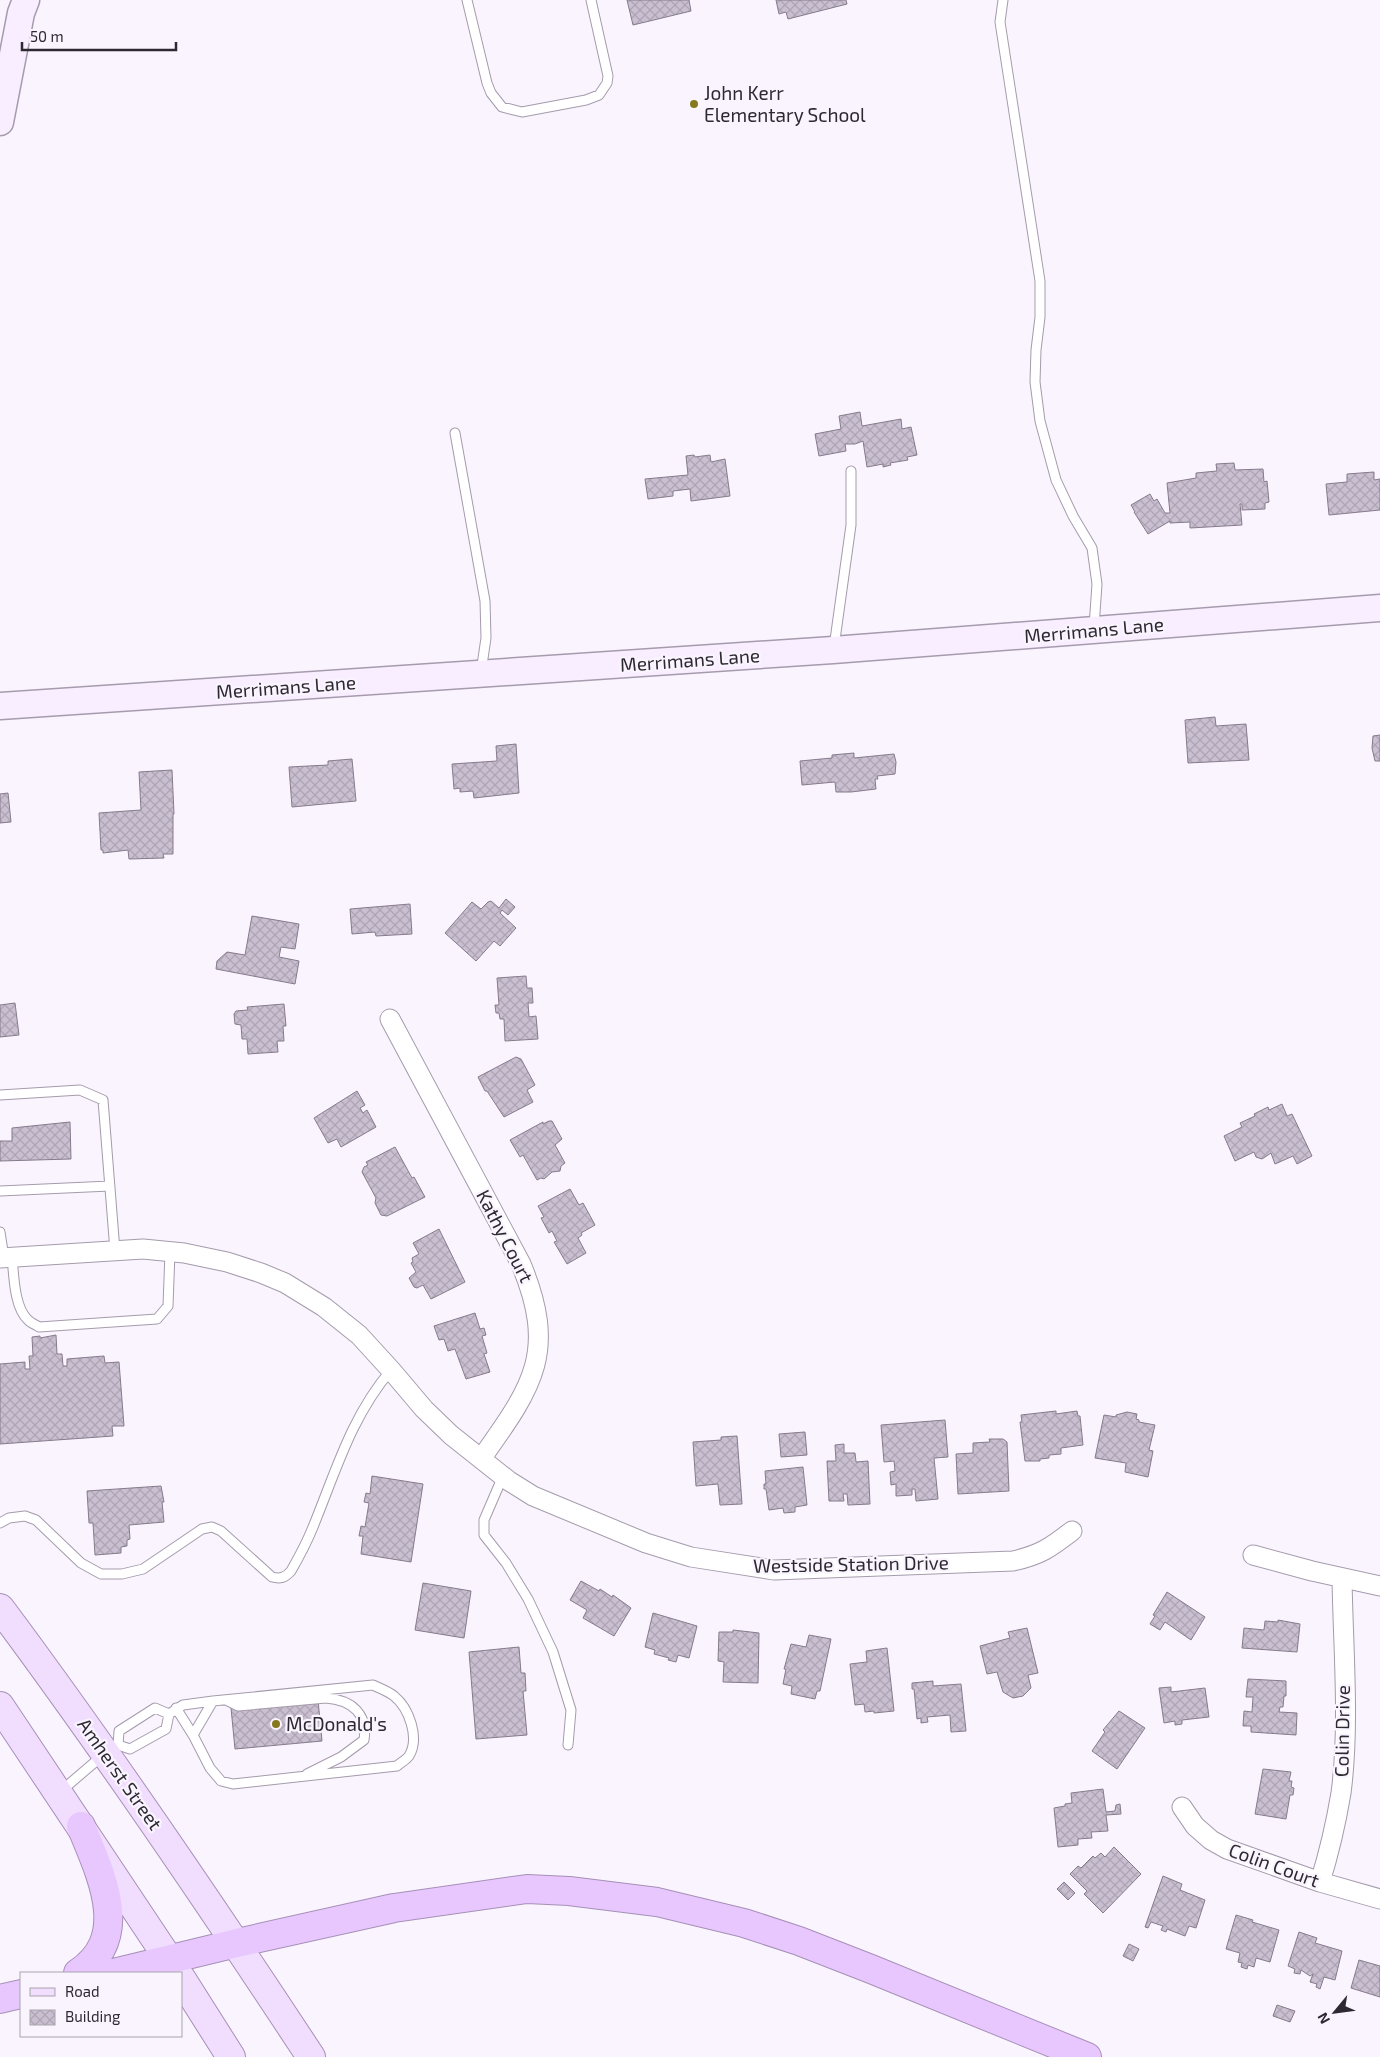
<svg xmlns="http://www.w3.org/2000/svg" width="1380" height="2057" font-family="'Exo 2',sans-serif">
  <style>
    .building { fill: url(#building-cross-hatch); stroke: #857b8b }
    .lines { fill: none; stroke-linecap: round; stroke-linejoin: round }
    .lane-casing { stroke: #a59bac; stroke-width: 11 }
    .street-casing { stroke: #a59bac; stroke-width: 21 }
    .secondary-casing { stroke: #a59bac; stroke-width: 29 }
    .primary-casing { stroke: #a690b6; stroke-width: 30 }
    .highway-casing { stroke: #a690b6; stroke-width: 30 }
    .lane { stroke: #fff; stroke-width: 9 }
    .street { stroke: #fff; stroke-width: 19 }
    .secondary { stroke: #f8eeff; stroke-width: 26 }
    .primary { stroke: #f1ddfe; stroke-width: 28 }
    .highway { stroke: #e7c7fe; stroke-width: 28 }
    .poi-dot { fill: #85781d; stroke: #faf4ff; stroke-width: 2 }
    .labels { text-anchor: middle; stroke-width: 4.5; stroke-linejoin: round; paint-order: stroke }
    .poi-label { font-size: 19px; fill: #2d2930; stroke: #faf4ff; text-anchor: start }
    .street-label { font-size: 19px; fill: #2d2930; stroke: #faf4ff }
  </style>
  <defs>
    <pattern id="building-cross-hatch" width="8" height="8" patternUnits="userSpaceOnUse" patternTransform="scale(1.25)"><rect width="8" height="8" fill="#c9bfd1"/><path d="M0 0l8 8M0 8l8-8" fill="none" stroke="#ada4b4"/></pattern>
  </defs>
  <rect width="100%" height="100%" fill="#faf4ff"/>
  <path class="building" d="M 627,0 L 689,0 L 691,11 L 633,25 Z
    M 776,0 L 846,0 L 847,4 L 788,19 L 786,12 L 779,14 Z
    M 860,412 L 862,426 L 901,419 L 902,429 L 911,427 L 917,455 L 907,457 L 908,460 L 890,463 L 891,465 L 883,467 L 883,464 L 867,467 L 863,441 L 855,444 L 845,444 L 846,451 L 819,456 L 815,434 L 841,429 L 839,416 Z
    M 694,455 L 695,457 L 710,455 L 711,462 L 725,459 L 730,496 L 691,501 L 690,489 L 673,491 L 673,496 L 648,499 L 645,479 L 688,475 L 686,456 Z
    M 1234,463 L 1235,470 L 1263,469 L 1264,482 L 1267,481 L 1269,502 L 1265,503 L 1265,509 L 1242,510 L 1242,504 L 1240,504 L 1242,525 L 1190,528 L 1190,522 L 1170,523 L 1170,521 L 1148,534 L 1134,512 L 1135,512 L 1131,505 L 1150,494 L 1154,501 L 1157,499 L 1165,513 L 1170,513 L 1167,483 L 1196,478 L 1196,473 L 1217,471 L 1216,464 Z
    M 1374,472 L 1374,480 L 1380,479 L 1380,510 L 1329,515 L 1326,484 L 1347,482 L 1347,474 Z
    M 1215,717 L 1216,726 L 1246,724 L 1249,760 L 1188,763 L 1185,720 Z
    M 1380,735 L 1380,761 L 1375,761 L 1372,748 L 1373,736 Z
    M 516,744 L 519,793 L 474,798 L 473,791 L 460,792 L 460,788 L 454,789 L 452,764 L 497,761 L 496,746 Z
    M 854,753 L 854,758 L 894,754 L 896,762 L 895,774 L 877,776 L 878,779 L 875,779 L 876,789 L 851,792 L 836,792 L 835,782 L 802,785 L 800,761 L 832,758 L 832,755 Z
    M 352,759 L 356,801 L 292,807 L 289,767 L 328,765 L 328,761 Z
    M 172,770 L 174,814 L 173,814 L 173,854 L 163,854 L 164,858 L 129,859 L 128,850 L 103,853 L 103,850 L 101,850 L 99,813 L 141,810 L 139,772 Z
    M 8,793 L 11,822 L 0,823 L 0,794 Z
    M 506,899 L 515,907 L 508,915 L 502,910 L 500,913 L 516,928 L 500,946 L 494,941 L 476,961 L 445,933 L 472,902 L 481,909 L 488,902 L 491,901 L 499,908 Z
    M 410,904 L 412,934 L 376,936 L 375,932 L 352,934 L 350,909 Z
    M 252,916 L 299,924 L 295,949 L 281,947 L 279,957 L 299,961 L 295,984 L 216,969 L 217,961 L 227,952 L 245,955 Z
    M 526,976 L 527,988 L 532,988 L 533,1003 L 528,1003 L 529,1017 L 536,1016 L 538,1039 L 505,1041 L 504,1019 L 500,1019 L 499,1013 L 496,1013 L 495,1005 L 499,1005 L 497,978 Z
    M 15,1003 L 19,1035 L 0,1037 L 0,1005 Z
    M 284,1004 L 286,1026 L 283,1026 L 284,1041 L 277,1041 L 278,1052 L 248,1054 L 247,1039 L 242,1039 L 241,1025 L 235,1024 L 234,1014 L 236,1011 L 248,1010 L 247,1007 Z
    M 516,1057 L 521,1059 L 535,1085 L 527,1090 L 533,1102 L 504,1117 L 487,1091 L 485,1091 L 478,1077 Z
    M 357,1091 L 365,1105 L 360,1108 L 363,1113 L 367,1110 L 376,1127 L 341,1147 L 337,1139 L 328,1143 L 314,1118 Z
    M 1282,1104 L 1287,1116 L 1292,1114 L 1312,1156 L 1297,1164 L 1293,1156 L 1275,1164 L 1271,1153 L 1262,1159 L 1256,1157 L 1254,1152 L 1235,1161 L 1224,1136 L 1242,1127 L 1240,1123 L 1255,1116 L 1254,1114 L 1268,1107 L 1269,1110 Z
    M 549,1121 L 552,1121 L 562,1139 L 555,1145 L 565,1163 L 561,1166 L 560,1171 L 552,1172 L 544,1179 L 541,1178 L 537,1180 L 523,1155 L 520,1157 L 510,1140 L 543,1122 L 543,1124 Z
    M 70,1122 L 71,1159 L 0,1161 L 0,1141 L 12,1141 L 12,1128 Z
    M 395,1147 L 412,1178 L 414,1177 L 425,1197 L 387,1216 L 381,1215 L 375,1203 L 376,1198 L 362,1172 L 364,1167 L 368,1165 L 366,1162 Z
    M 570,1189 L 579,1205 L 583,1203 L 595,1225 L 581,1233 L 582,1235 L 578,1238 L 586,1253 L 567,1264 L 554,1242 L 557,1241 L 552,1231 L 549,1233 L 541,1218 L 544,1217 L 538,1206 Z
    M 439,1229 L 465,1282 L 431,1299 L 423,1285 L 417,1288 L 414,1287 L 409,1278 L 416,1272 L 411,1263 L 413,1262 L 412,1258 L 419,1254 L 413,1243 Z
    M 475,1313 L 480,1329 L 484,1328 L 486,1335 L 482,1336 L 487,1353 L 484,1354 L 490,1372 L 466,1379 L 455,1349 L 448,1351 L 444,1339 L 439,1340 L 434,1326 Z
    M 56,1335 L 57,1354 L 62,1354 L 63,1366 L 67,1366 L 67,1359 L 104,1356 L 105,1363 L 119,1362 L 124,1426 L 112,1426 L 113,1436 L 0,1444 L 0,1364 L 25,1362 L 25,1369 L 30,1369 L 29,1356 L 33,1356 L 32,1337 L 40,1336 L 40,1338 Z
    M 1056,1411 L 1056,1414 L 1077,1411 L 1078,1416 L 1080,1416 L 1083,1445 L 1061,1448 L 1061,1454 L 1049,1455 L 1049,1458 L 1040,1459 L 1040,1461 L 1025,1461 L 1020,1422 L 1022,1422 L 1021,1415 Z
    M 1127,1412 L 1137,1414 L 1136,1419 L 1139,1420 L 1139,1422 L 1155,1425 L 1149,1450 L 1153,1451 L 1148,1477 L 1125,1472 L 1126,1463 L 1095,1458 L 1104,1415 L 1116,1417 L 1116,1415 Z
    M 945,1420 L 948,1457 L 934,1458 L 938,1499 L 916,1501 L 915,1489 L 912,1489 L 912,1495 L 896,1496 L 896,1484 L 891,1485 L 890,1472 L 895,1471 L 894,1461 L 884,1462 L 881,1425 Z
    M 805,1432 L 807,1455 L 781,1457 L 779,1434 Z
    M 737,1436 L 742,1504 L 720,1505 L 718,1484 L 696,1486 L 693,1442 L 721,1440 L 721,1437 Z
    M 989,1439 L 1003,1439 L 1007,1442 L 1009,1491 L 958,1494 L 956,1454 L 973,1453 L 973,1443 L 990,1442 Z
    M 844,1444 L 844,1453 L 855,1453 L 856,1462 L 868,1461 L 870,1504 L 848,1505 L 847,1494 L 843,1494 L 844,1501 L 829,1501 L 827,1461 L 836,1461 L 835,1445 Z
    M 803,1467 L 807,1505 L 795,1507 L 795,1512 L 784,1513 L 783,1508 L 769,1510 L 766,1489 L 764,1489 L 764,1484 L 766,1484 L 765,1471 Z
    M 372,1476 L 423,1484 L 411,1562 L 361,1554 L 363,1536 L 359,1536 L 361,1526 L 365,1527 L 369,1503 L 364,1502 L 366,1493 L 370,1494 Z
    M 161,1486 L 164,1502 L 162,1502 L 164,1522 L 129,1525 L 130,1539 L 127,1540 L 127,1546 L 121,1547 L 121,1553 L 95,1555 L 93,1523 L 89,1523 L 87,1491 Z
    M 581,1581 L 599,1591 L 600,1589 L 612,1597 L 613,1595 L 631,1608 L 614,1636 L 583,1618 L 587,1610 L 570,1600 Z
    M 423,1583 L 471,1591 L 464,1638 L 415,1630 Z
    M 1167,1592 L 1205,1617 L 1191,1640 L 1165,1622 L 1160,1630 L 1150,1624 L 1155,1616 L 1153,1615 Z
    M 653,1613 L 697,1626 L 689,1658 L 678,1655 L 676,1662 L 668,1660 L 669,1658 L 654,1654 L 655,1650 L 645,1647 Z
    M 1278,1620 L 1300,1624 L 1297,1652 L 1242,1648 L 1244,1628 L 1264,1630 L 1265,1621 L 1278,1622 Z
    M 1027,1628 L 1038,1673 L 1028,1675 L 1031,1688 L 1023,1696 L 1013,1698 L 1003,1692 L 997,1672 L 987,1674 L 980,1646 L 1010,1638 L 1008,1632 Z
    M 733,1630 L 759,1633 L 758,1683 L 723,1682 L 724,1662 L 718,1661 L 719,1632 L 733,1632 Z
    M 809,1635 L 831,1639 L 820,1691 L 817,1691 L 815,1699 L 791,1694 L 792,1686 L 783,1684 L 786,1669 L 784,1669 L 791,1644 L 806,1647 Z
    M 519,1647 L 521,1673 L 525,1673 L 526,1691 L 523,1691 L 527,1735 L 476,1739 L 469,1652 Z
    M 887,1648 L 894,1711 L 874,1713 L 874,1711 L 865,1712 L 864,1704 L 855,1705 L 850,1664 L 867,1662 L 866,1651 Z
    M 1248,1679 L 1286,1681 L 1286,1696 L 1284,1696 L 1283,1707 L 1280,1707 L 1279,1712 L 1297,1713 L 1296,1735 L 1251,1732 L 1251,1726 L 1243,1726 L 1244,1711 L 1252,1712 L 1253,1697 L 1246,1697 Z
    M 933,1681 L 933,1686 L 961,1684 L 966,1731 L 951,1732 L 950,1715 L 927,1717 L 928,1722 L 921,1723 L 921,1718 L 917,1719 L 914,1689 L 912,1689 L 912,1683 Z
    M 1171,1687 L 1171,1692 L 1205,1688 L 1209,1717 L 1182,1720 L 1182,1724 L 1175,1725 L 1175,1721 L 1164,1723 L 1159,1688 Z
    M 318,1700 L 322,1741 L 235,1749 L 231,1708 Z
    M 1119,1711 L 1145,1728 L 1117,1769 L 1092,1751 L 1105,1732 L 1103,1730 Z
    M 1263,1769 L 1291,1772 L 1289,1781 L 1292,1781 L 1291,1787 L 1294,1788 L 1293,1795 L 1290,1795 L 1286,1819 L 1255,1814 Z
    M 1103,1789 L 1106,1812 L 1115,1811 L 1116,1805 L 1120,1804 L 1121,1814 L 1106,1815 L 1108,1831 L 1091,1832 L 1092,1838 L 1078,1839 L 1078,1845 L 1058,1847 L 1054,1808 L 1065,1806 L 1065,1804 L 1072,1803 L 1071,1793 Z
    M 1114,1847 L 1141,1874 L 1103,1913 L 1084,1894 L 1087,1891 L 1070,1874 L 1078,1866 L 1081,1868 L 1093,1856 L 1095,1858 L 1101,1853 L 1105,1857 Z
    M 1163,1876 L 1182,1884 L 1180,1890 L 1205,1900 L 1196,1928 L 1189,1926 L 1185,1936 L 1167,1929 L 1166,1932 L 1161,1930 L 1163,1926 L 1151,1922 L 1148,1928 L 1145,1927 Z
    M 1064,1882 L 1075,1893 L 1068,1900 L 1057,1889 Z
    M 1236,1915 L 1253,1920 L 1252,1922 L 1279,1930 L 1270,1962 L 1256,1958 L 1254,1967 L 1248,1965 L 1247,1969 L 1241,1967 L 1242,1963 L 1238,1962 L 1240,1953 L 1226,1949 Z
    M 1299,1932 L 1317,1938 L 1315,1943 L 1342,1951 L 1335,1980 L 1324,1977 L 1320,1989 L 1316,1987 L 1317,1984 L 1310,1982 L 1313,1974 L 1310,1976 L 1301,1970 L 1300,1974 L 1294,1973 L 1295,1969 L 1288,1966 Z
    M 1129,1944 L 1139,1949 L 1133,1961 L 1123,1956 Z
    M 1359,1960 L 1380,1966 L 1380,1997 L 1351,1988 Z
    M 1277,2005 L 1295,2011 L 1290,2022 L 1273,2016 Z"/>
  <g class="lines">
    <defs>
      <path id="lane" d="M 467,0 L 487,83 L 491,93 L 502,107 L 522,112 L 586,100 L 599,95 L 607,83 L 608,76 L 591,0
        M 1003,0 L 1000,22 L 1040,281 L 1040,317 L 1036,350 L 1035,382 L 1040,421 L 1056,480 L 1073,516 L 1092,548 L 1097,584 L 1094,627
        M 455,433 L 485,601 L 486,638 L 481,672
        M 834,647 L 851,525 L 851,471
        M 0,1095 L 80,1090 L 103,1100 L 115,1251
        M 0,1191 L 110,1186
        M 0,1232 L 4,1258
        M 12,1257 C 14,1276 14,1307 28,1320 C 31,1323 36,1325 39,1327 L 157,1319 L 168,1306 L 170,1252
        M 503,1476 L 484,1520 L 484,1535 L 506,1563 L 528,1599 L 553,1652 L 571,1710 L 568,1745
        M 0,1523 L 9,1518 L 25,1516 L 36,1520 L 81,1563 L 101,1574 L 122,1574 L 143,1569 L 202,1529 L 212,1527 L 221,1531 L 272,1577 C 280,1579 285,1578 291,1571 C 299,1557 307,1542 313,1527 C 336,1471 351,1417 391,1370
        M 226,1700 L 238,1706 L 326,1698 C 352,1700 368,1714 364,1740 L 341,1757 L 307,1774
        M 176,1708 L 193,1735 L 210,1768 L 221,1781 L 233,1784 L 397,1766 C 400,1763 406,1760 409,1756 C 420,1738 409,1708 394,1696 C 388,1691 379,1688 373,1685 L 213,1701 L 193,1735
        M 118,1745 L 130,1749 L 166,1729 L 169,1714 L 183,1705 L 213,1701
        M 118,1745 L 119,1731 L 155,1708 L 169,1714
        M 61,1791 L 102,1756"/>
      <path id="street" d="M 390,1019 L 521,1264 C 558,1353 532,1387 481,1459
        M 0,1258 L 143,1249 L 184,1253 L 227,1262 L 261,1273 L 285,1283 L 324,1307 L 359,1335 L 391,1370 L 424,1409 L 451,1435 L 509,1481 L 533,1496 L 646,1543 L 691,1557 L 774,1570 L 1013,1561 C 1040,1555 1050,1548 1072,1531
        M 1253,1555 L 1312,1571 L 1380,1586
        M 1182,1807 L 1195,1826 L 1211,1840 L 1227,1849 L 1320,1882 L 1380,1899
        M 1320,1882 C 1329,1853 1336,1823 1341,1793 C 1350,1725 1343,1647 1342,1578"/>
      <path id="secondary" d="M 0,122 L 21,13 L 26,0
        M 0,706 L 833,650 L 1380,608"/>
      <path id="primary" d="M 0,1608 C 109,1754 211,1905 311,2057
        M 0,1706 L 178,1973
        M 181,1978 L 231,2057"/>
      <path id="highway" d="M 78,1973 C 133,1937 100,1873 81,1826
        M 113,1973 L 237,1943 L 394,1908 L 527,1889 L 569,1891 L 657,1902 L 744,1923 L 799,1941 L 871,1969 L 1087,2057
        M 0,1999 L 21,1994"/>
    </defs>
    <use href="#lane" class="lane-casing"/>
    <use href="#street" class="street-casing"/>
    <use href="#secondary" class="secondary-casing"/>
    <use href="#primary" class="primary-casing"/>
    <use href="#highway" class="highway-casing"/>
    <use href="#lane" class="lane"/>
    <use href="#street" class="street"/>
    <use href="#secondary" class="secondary"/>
    <use href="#primary" class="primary"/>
    <use href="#highway" class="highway"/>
  </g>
  <g class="poi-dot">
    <circle cx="694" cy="104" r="5"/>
    <circle cx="276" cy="1724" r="5"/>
  </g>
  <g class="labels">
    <g class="poi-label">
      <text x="704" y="100">John Kerr<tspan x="704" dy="22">Elementary School</tspan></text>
      <text x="286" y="1731">McDonald's</text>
    </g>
    <g class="street-label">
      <text transform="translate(1094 630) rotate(-5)" y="7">Merrimans Lane</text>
      <text transform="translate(690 660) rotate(-4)" y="7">Merrimans Lane</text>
      <text transform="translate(286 687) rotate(-4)" y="7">Merrimans Lane</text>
      <text transform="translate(505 1236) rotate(63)" y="7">Kathy Court</text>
      <text transform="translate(851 1564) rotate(-1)" y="7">Westside Station Drive</text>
      <text transform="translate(1342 1731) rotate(-89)" y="7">Colin Drive</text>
      <text transform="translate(120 1774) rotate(55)" y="7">Amherst Street</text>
      <text transform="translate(1274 1865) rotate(20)" y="7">Colin Court</text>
    </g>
  </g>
  <rect x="20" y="1972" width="162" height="65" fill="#faf4ff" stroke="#a8a3ac"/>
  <rect x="30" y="1988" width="25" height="8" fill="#f1ddfe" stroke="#a8a3ac"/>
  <text x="65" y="1997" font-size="15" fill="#2d2930">Road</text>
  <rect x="30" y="2010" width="25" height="15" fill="url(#building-cross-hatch)" stroke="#a8a3ac"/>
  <text x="65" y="2022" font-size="15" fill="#2d2930">Building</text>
  <g transform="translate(1335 2012) rotate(241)" stroke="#faf4ff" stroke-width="4" paint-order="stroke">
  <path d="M0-4L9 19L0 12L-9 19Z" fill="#2d2930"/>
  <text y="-8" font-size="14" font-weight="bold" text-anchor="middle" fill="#2d2930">N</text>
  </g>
  <path d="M22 42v8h154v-8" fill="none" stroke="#2d2930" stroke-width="2.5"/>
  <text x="30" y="42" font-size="15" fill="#2d2930" stroke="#faf4ff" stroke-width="4" paint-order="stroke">50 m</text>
</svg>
